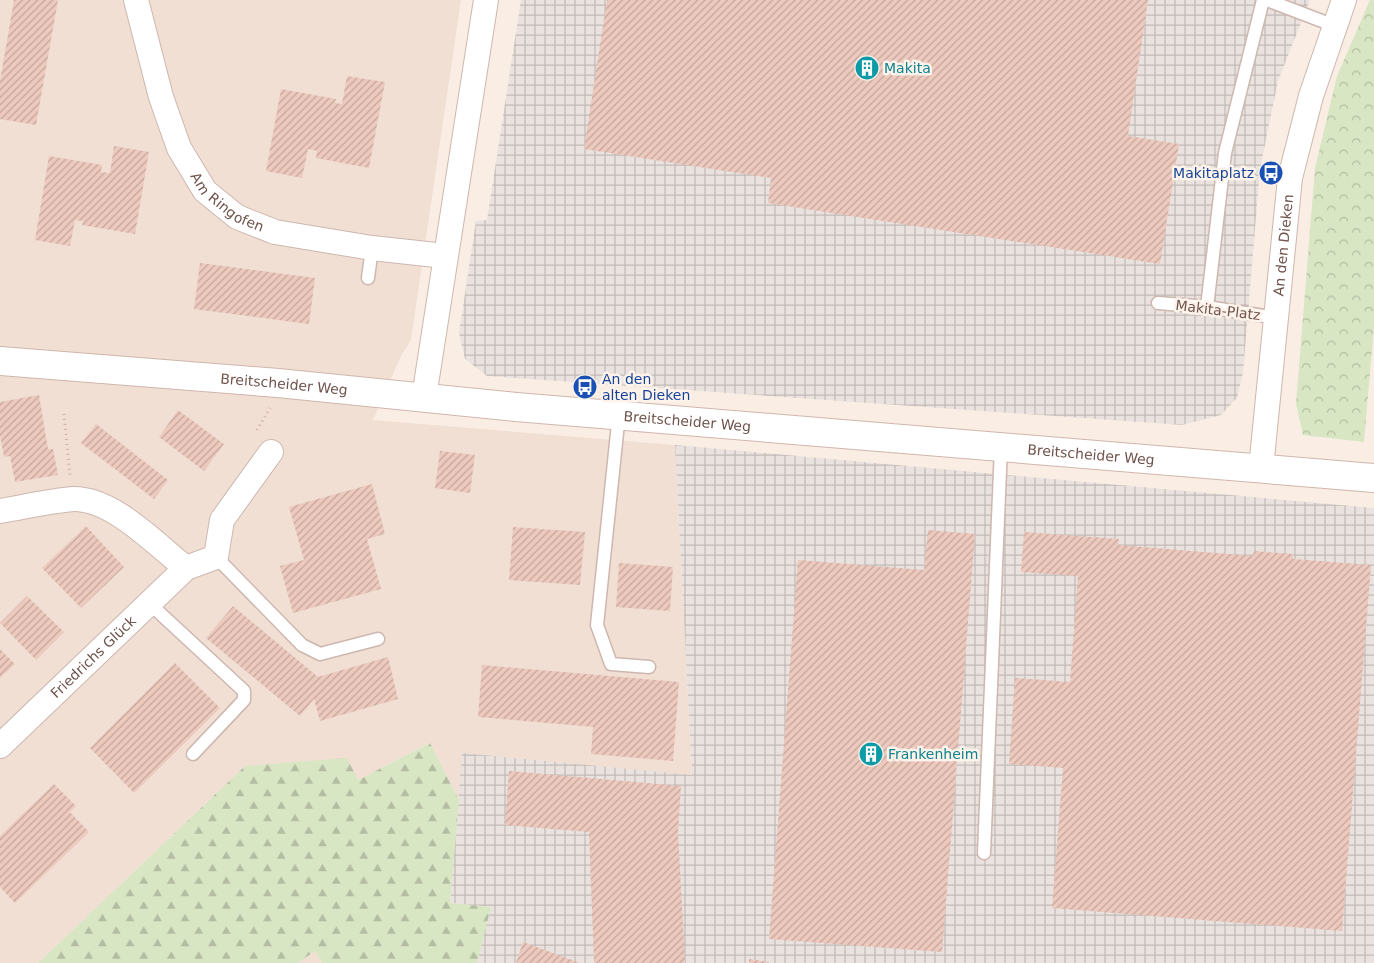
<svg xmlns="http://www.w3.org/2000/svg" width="1374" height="963" font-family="'DejaVu Sans',sans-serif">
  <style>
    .residential { fill: #f1dfd4 }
    .industrial { fill: url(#industrial-grid) }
    .forest { fill: url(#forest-firs) }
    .park { fill: url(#park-crowns) }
    .building { fill: url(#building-hatch) }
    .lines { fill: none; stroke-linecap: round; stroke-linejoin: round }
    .service-casing { stroke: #cdb7af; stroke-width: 15 }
    .minor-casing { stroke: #cdb7af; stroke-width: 26 }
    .secondary-casing { stroke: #cfb6ac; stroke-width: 30 }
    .path { stroke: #d2ada2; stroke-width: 3; stroke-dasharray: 1 4; stroke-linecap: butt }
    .service { stroke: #fff; stroke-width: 12 }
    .minor { stroke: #fff; stroke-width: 24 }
    .secondary { stroke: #fff; stroke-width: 28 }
    .labels { text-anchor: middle; stroke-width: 5; stroke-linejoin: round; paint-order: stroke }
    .culture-label { font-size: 14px; fill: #0d838f; stroke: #fdf3ea; text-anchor: start }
    .transit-label { font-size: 14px; fill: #164399; stroke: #fdf3ea; text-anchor: end }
    .street-label { font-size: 14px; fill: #70534c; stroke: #fdf3ea }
  </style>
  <defs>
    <pattern id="industrial-grid" width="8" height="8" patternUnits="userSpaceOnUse" patternTransform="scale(1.25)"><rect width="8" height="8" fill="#eae2de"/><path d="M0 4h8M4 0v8" fill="none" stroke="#c2bab6"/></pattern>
    <pattern id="forest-firs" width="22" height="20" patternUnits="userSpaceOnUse" patternTransform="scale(1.25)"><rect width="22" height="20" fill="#d8e6c4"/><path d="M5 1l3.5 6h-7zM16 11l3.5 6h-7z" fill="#b4bda1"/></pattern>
    <pattern id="park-crowns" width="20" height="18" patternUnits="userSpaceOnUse" patternTransform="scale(1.25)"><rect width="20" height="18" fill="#d8e6c4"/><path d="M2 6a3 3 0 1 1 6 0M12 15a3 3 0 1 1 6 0" fill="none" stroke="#b4bda1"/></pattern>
    <pattern id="building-hatch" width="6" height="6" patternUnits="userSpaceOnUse" patternTransform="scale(1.25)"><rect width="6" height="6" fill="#edc9be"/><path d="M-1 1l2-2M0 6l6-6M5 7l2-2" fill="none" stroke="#c4a69d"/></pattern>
  </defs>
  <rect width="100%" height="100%" fill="#faeee4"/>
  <path class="residential" d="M 0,0 L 461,0 L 411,340 L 401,356 L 373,420 L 675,445 L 692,776 L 462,754 L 459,800 L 430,743 L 358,780 L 245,766 L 38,963 L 0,963 Z
    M 315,951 L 322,963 L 298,963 Z"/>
  <path class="industrial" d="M 521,0 L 1310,0 L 1278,81 L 1260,169 L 1243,373 L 1237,398 L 1221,415 L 1182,425 L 487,376 L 465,359 L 459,333 L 476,221 L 487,220 Z
    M 675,445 L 1374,508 L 1374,963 L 477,963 L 490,907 L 450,903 L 462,753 L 692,775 Z"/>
  <path class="forest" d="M 430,743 L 459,800 L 450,903 L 491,907 L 477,963 L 322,963 L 315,951 L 298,963 L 38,963 L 245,766 L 347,758 L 358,780 Z"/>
  <path class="park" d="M 1370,0 L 1374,0 L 1374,327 L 1364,442 L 1303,435 L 1296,404 L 1315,168 L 1337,76 Z"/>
  <path class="building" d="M 14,0 L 58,0 L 36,125 L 0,119 L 0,81 Z
    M 607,0 L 1148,0 L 1128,136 L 1179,144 L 1160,264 L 768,203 L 771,178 L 584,149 Z
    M 347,76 L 385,82 L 369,168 L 316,158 L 317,151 L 308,149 L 302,178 L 266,171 L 281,89 L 336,99 L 335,103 L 342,104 Z
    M 114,146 L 149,152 L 135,234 L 82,225 L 83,221 L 75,220 L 70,246 L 35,240 L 49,156 L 102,165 L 101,172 L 110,173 Z
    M 200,263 L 315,278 L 309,324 L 194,309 Z
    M 39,395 L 48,449 L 53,449 L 58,475 L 15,482 L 10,456 L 4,457 L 0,435 L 0,402 Z
    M 178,410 L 224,444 L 204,471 L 159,437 Z
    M 96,424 L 168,480 L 154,499 L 81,443 Z
    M 440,451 L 475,455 L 470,493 L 435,488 Z
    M 372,484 L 385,534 L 367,539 L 381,589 L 293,613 L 280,566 L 304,560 L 289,507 Z
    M 86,526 L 124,567 L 81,608 L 42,568 Z
    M 513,527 L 585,532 L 580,585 L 509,580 Z
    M 928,530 L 975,534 L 942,952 L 769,939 L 798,560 L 924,570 Z
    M 1024,532 L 1119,539 L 1118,545 L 1253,556 L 1254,551 L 1293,554 L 1293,559 L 1371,565 L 1342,931 L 1052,908 L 1063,768 L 1009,764 L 1015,678 L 1070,682 L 1078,576 L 1021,572 Z
    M 619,563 L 673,567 L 670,611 L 616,607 Z
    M 27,596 L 64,632 L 36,660 L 0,623 Z
    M 233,606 L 318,677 L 388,657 L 398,699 L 320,721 L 314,699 L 300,716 L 206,638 Z
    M 0,649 L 15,664 L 0,678 Z
    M 175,663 L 220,708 L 134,793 L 90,748 Z
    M 482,665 L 679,682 L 673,761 L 591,754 L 593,727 L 478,717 Z
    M 509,771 L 681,786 L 678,832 L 685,963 L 594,963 L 589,832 L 505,825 Z
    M 54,784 L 76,806 L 70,812 L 89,832 L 15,903 L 0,887 L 0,836 Z
    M 523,942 L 580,963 L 516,963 Z
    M 749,959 L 769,962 L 769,963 L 749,963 Z"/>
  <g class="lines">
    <defs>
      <path id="service" d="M 1267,0 L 1335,26
        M 368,278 L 372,248
        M 1158,303 L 1207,307 L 1277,318
        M 1207,307 L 1225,153 L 1263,0
        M 619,414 L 597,625 L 611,664 L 649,667
        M 216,557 L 302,645 L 320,654 L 378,639
        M 149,603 L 244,691 L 244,700 L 193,754
        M 984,853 L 1001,447"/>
      <g id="minor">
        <path id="s1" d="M 136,0 L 161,97 L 179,148 L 205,191 L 237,217 L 275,232 L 372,248 L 445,256"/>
        <path d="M 424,397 L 486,0"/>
        <path id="s2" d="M 1261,468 L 1290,178 L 1311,96 L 1344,0"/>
        <path d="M 0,511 C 24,507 49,501 73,499 C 113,498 155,544 186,568"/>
        <path id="s3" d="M 0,746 L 186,568 L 216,557 L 222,520 L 271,452"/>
      </g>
      <g id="secondary">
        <path id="s4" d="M 0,361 L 278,383 L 516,407 L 1374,478"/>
      </g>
    </defs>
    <use href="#service" class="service-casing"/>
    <use href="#minor" class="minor-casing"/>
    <use href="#secondary" class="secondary-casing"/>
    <path class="path" d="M 64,414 L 70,476
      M 257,430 L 270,408"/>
    <use href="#service" class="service"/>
    <use href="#minor" class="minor"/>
    <use href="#secondary" class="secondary"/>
  </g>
  <defs>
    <symbol id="building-disc" viewBox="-11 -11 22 22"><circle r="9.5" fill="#0f9aa8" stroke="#fdf3ea"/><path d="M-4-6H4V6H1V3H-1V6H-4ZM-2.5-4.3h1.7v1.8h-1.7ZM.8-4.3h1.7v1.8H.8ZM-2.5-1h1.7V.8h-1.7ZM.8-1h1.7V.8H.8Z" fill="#fff"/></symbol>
    <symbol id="bus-disc" viewBox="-11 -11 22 22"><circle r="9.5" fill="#1a4fb4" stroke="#fdf3ea"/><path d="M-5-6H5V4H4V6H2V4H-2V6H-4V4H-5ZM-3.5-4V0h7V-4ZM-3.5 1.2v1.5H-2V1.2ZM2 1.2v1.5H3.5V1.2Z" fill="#fff"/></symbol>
  </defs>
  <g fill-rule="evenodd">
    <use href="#building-disc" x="853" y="54" width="28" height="28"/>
    <use href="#bus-disc" x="1257" y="159" width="28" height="28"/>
    <use href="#bus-disc" x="571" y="373" width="28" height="28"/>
    <use href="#building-disc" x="857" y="740" width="28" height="28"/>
  </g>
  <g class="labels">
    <g class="culture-label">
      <text x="884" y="73">Makita</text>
      <text x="888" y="759">Frankenheim</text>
    </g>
    <g class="transit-label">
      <text x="1254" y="178">Makitaplatz</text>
      <text x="602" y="384" text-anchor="start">An den<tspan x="602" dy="16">alten Dieken</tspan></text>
    </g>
    <g class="street-label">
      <text dy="5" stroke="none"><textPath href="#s1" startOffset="229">Am Ringofen</textPath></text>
      <text dy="5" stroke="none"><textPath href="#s2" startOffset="224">An den Dieken</textPath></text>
      <text transform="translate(1218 310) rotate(7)" y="5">Makita-Platz</text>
      <text dy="5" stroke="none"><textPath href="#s4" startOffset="285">Breitscheider Weg</textPath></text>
      <text dy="5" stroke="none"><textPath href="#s4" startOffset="690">Breitscheider Weg</textPath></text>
      <text dy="5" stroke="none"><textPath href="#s4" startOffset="1095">Breitscheider Weg</textPath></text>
      <text dy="5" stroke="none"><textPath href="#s3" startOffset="129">Friedrichs Glück</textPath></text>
    </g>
  </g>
</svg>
